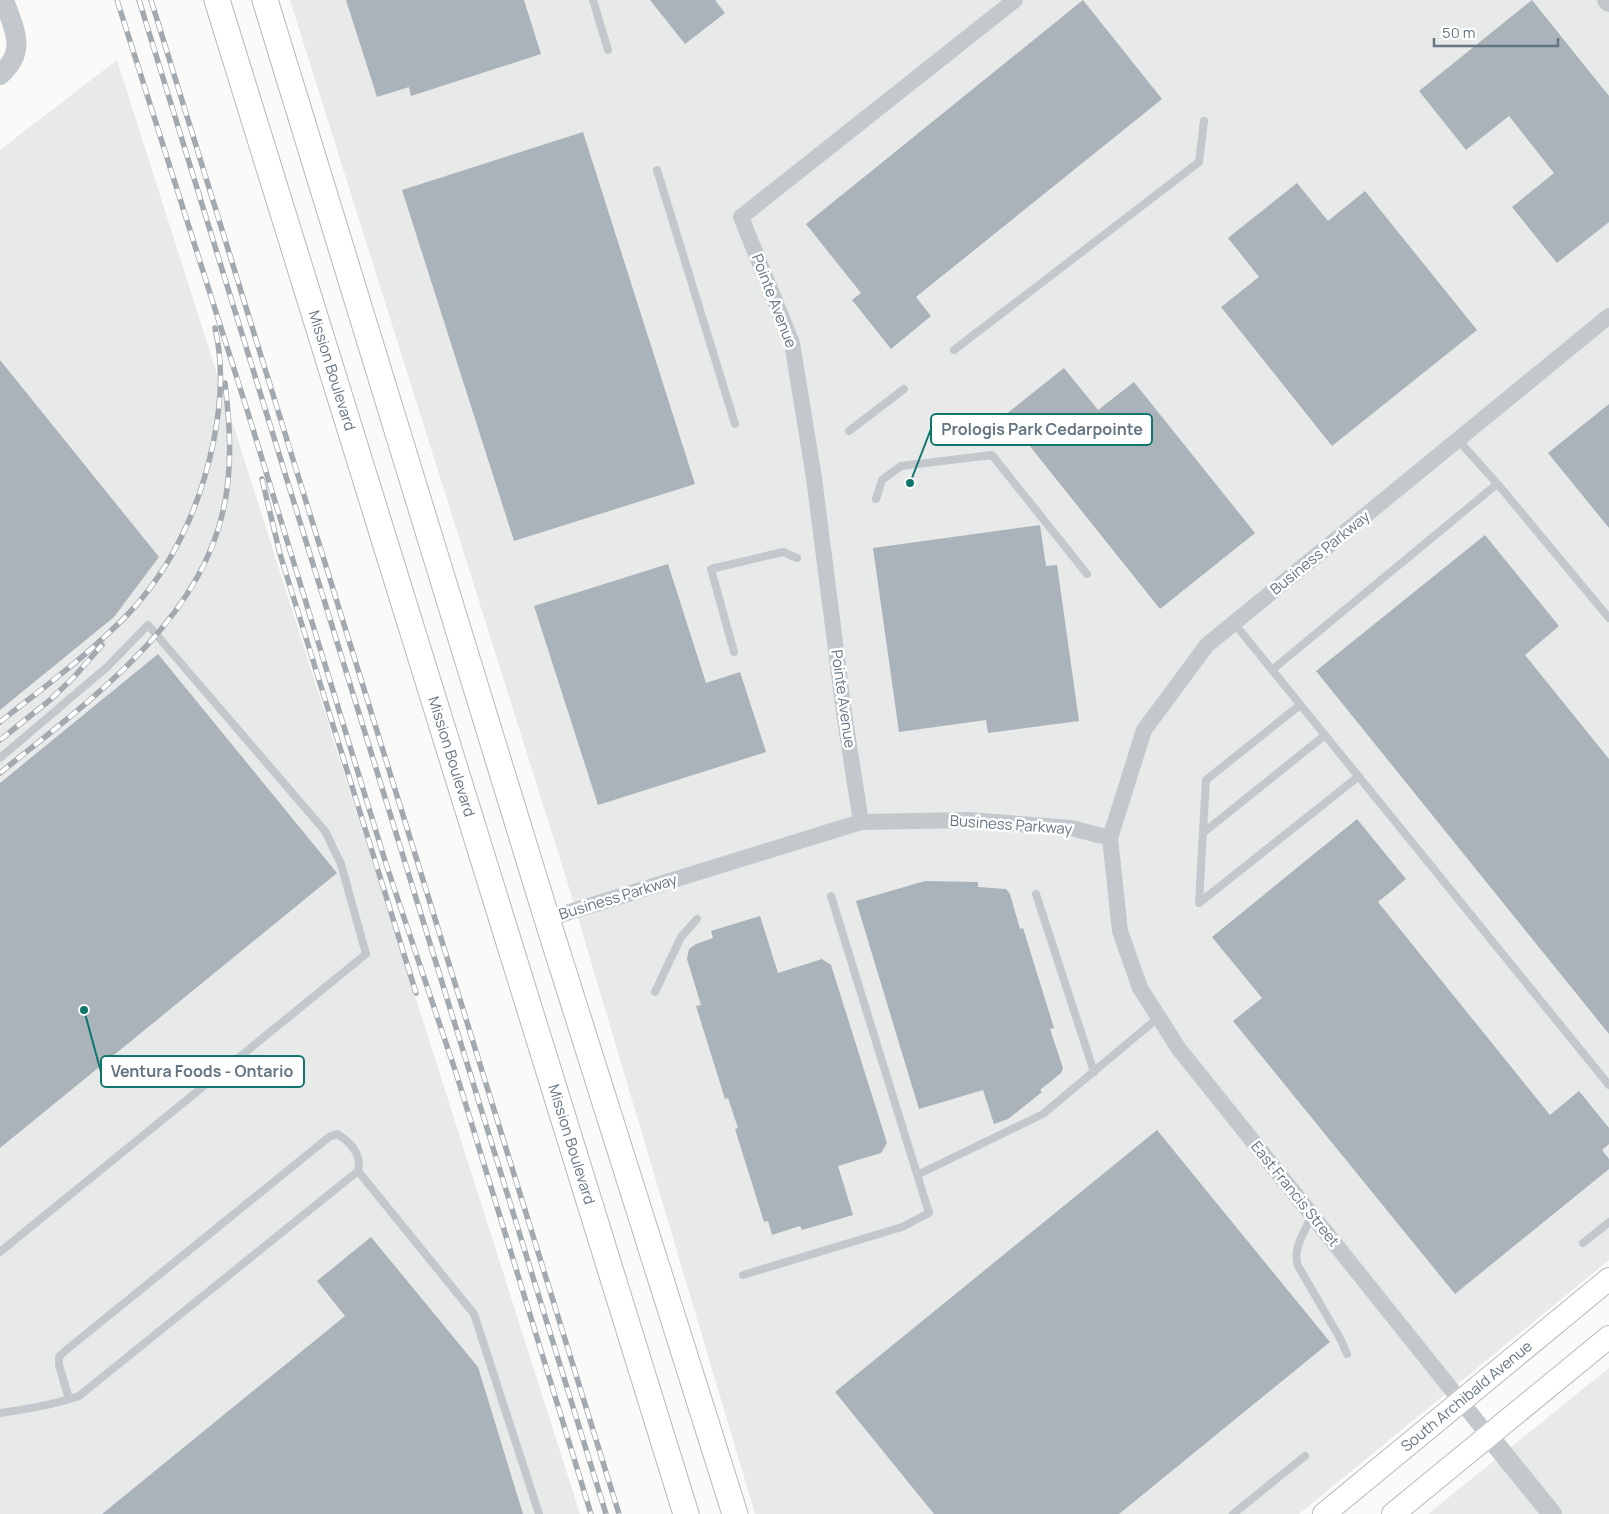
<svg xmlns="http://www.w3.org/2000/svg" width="1609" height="1514" font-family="Manrope,sans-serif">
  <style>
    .built { fill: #e8e9e9 }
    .building { fill: #aab3b9 }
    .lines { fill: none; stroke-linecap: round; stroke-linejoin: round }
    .secondary-casing { stroke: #b3babf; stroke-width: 24 }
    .primary-casing { stroke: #b5babe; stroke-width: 27 }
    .service { stroke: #c3c8cc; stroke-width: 8 }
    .minor { stroke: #c3c8cc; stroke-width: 16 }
    .tertiary { stroke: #c3c8cc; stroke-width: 20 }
    .secondary { stroke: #fff; stroke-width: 22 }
    .primary { stroke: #fff; stroke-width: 25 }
    .rail-casing { stroke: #a2aab0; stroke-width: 5.5 }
    .rail { stroke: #fff; stroke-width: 4; stroke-dasharray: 11; stroke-linecap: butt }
    .labels { text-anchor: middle; stroke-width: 5; stroke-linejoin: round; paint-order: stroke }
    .street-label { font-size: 15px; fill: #657683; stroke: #fff }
    .leader { fill: none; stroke: #0f766e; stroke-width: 2 }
    .callout-dot { fill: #0f766e; stroke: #fff; stroke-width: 2 }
    .callout { fill: #fff; stroke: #0f766e; stroke-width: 2 }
    .callout-label { font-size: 16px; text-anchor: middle; font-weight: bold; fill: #657683 }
  </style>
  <rect width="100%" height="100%" fill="#fafaf8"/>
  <path class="built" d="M 290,0 L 1609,0 L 1609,1260 L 1299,1514 L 755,1514 L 567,881 Z
    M 117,60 L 580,1514 L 0,1514 L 0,150 Z
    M 1609,1368 L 1609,1514 L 1428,1514 Z"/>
  <path class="building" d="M 346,0 L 524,0 L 541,54 L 411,96 L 409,87 L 377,97 Z
    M 650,0 L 715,0 L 725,13 L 685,44 Z
    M 1083,0 L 1162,99 L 916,297 L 931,316 L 891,349 L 852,300 L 861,293 L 806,224 Z
    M 1532,0 L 1609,96 L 1609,222 L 1557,263 L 1512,207 L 1554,173 L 1509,116 L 1466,150 L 1419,91 Z
    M 583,132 L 695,484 L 514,541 L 402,190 Z
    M 1297,183 L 1328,221 L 1365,191 L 1477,330 L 1332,446 L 1221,307 L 1259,277 L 1228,238 Z
    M 0,360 L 159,557 L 114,617 L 0,710 Z
    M 1064,368 L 1098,410 L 1134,382 L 1255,533 L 1160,609 L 1005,415 Z
    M 1609,404 L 1609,528 L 1548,453 Z
    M 1040,525 L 1046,566 L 1057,565 L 1079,721 L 988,733 L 986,720 L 899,732 L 873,548 Z
    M 1485,535 L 1559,626 L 1525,655 L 1609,759 L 1609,1034 L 1316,671 Z
    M 668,564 L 706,683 L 740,672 L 766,752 L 598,805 L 534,606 Z
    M 158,654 L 337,873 L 0,1148 L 0,783 Z
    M 1357,819 L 1406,879 L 1378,902 L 1550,1115 L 1579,1091 L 1609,1128 L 1609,1144 L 1602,1150 L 1609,1159 L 1609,1169 L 1455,1294 L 1233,1021 L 1262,998 L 1212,937 Z
    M 925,881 L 978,882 L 978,887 L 1006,889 L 1010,894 L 1020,929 L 1023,928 L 1054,1028 L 1050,1029 L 1063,1068 L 1061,1073 L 1040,1090 L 1042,1092 L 1008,1119 L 994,1124 L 983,1090 L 919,1109 L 856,901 Z
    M 760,916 L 778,973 L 822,959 L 831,965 L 887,1143 L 881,1153 L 838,1166 L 853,1215 L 802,1230 L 800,1226 L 772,1235 L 768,1221 L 764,1222 L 735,1129 L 738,1128 L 728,1098 L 725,1099 L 696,1006 L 701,1005 L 687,959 L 689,949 L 696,944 L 713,938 L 711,931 Z
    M 1157,1130 L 1330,1342 L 1119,1514 L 934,1514 L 835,1392 Z
    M 371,1237 L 478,1367 L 523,1514 L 102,1514 L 345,1316 L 317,1281 Z"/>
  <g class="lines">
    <defs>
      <g id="secondary">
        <path id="s1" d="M 1324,1514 L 1609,1279"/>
        <path d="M 1393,1514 L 1609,1337"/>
      </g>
      <g id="primary">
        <path id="s2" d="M 217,0 L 686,1514"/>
        <path d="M 265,0 L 547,919 L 735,1514"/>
      </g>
    </defs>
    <use href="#secondary" class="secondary-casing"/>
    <use href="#primary" class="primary-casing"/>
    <path class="service" d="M 593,0 L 608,50
      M 657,170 L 735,424
      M 954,350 L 1199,162 L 1204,121
      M 849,431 L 904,389
      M 1458,440 L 1501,488 L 1609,618
      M 876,499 L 882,480 L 901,466 L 992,455 L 1087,574
      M 1234,623 L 1609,1085
      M 734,652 L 711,569 L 783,552 L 797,558
      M 1272,670 L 1497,484
      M 1300,705 L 1206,780 L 1199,903 L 1359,776
      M 0,758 L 107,667 L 148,625 L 325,831 L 341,864 L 366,954 L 0,1252
      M 1203,833 L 1325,735
      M 1036,894 L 1094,1072
      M 655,992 L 681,937 L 697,919
      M 358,1171 L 474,1314 L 539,1514
      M 917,1175 L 1043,1114 L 1159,1017
      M 1312,1215 C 1305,1231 1292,1249 1298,1266 L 1341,1340 L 1347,1354
      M 1583,1243 L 1609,1222
      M 743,1275 L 902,1227 L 929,1213 L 831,896
      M 0,1413 C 27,1409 53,1405 79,1396 L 358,1171 C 362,1155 351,1142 337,1134 L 329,1137 L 65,1351 L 59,1357 L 59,1365 L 69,1399
      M 1233,1514 L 1305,1456"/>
    <path class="minor" d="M 861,822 L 844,713 L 814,478 L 792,343 L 741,217 L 1015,0
      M 1110,838 L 1120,931 L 1140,988 L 1179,1049 L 1488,1435
      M 547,919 L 861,822 L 968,820 L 1071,828 L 1110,838 L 1144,730 L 1207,645 L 1609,316"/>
    <path class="tertiary" d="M 1607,0 L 1609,2
      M 0,75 C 28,50 14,30 4,0
      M 1488,1435 L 1552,1514"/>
    <use href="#secondary" class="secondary"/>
    <use href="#primary" class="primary"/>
    <defs>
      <path id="rail" d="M 117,0 L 248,413 L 386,864 L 457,1076 L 591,1514
        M 139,0 L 606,1514
        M 151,0 L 619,1514
        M 262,479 L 280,554 L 416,993
        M 0,722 C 44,687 91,653 130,612 C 173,566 200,506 213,444 C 221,406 224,366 215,328
        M 0,740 L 50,700 L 74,677 L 102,645
        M 0,773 C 85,704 198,625 223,511 C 233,468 230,426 225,383"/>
    </defs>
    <use href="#rail" class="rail-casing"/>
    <use href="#rail" class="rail"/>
  </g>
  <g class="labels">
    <g class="street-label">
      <text transform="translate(774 301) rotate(69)" y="5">Pointe Avenue</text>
      <text dy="5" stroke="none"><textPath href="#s2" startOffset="388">Mission Boulevard</textPath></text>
      <text transform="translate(1320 553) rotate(-39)" y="5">Business Parkway</text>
      <text transform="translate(843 699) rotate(82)" y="5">Pointe Avenue</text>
      <text dy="5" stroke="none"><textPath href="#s2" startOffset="792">Mission Boulevard</textPath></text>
      <text transform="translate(1011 825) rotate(4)" y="5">Business Parkway</text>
      <text transform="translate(618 897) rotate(-17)" y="5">Business Parkway</text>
      <text dy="5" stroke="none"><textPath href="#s2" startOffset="1198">Mission Boulevard</textPath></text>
      <text transform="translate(1295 1194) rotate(51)" y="5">East Francis Street</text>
      <text dy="5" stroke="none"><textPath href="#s1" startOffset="185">South Archibald Avenue</textPath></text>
    </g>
  </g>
  <path class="leader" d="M910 483L931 429M84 1010L101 1072"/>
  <g class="callout-dot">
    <circle cx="910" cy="483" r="5"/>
    <circle cx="84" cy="1010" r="5"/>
  </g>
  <g class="callout">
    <rect x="931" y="414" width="221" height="31" rx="5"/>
    <rect x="101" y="1056" width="203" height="31" rx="5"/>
  </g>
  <g class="callout-label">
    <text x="1042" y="435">Prologis Park Cedarpointe</text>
    <text x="202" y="1077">Ventura Foods - Ontario</text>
  </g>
  <path d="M1434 38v8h124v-8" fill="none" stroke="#657683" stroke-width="2.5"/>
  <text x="1442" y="38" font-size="15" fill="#657683" stroke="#ffffff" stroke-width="4" paint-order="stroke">50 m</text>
</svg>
